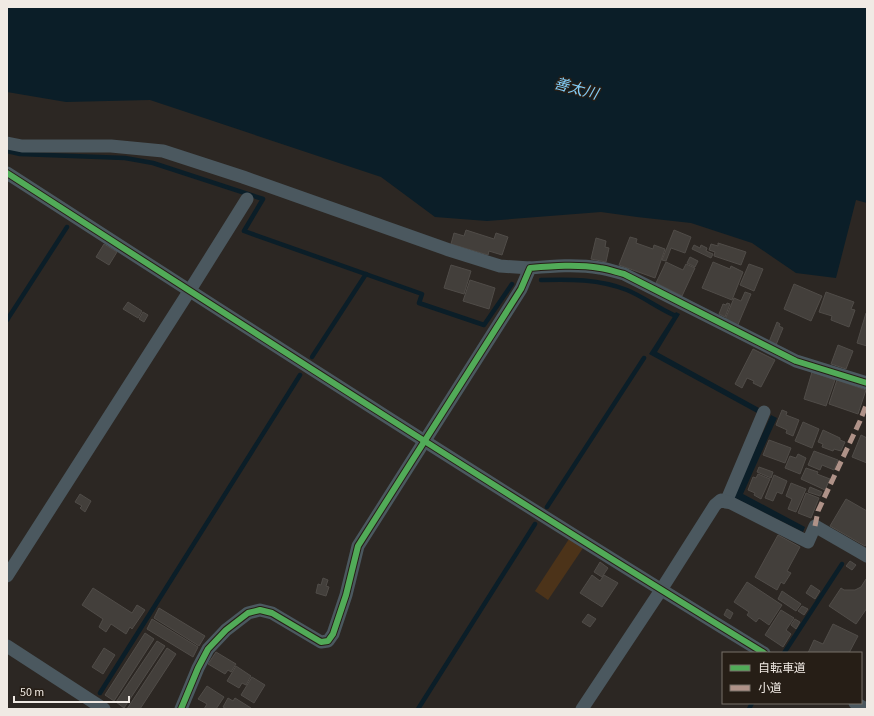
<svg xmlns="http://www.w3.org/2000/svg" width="874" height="716" font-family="'Source Sans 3','Noto Sans JP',sans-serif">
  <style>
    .green { fill: #4c3319 }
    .water { fill: #0b1e28 }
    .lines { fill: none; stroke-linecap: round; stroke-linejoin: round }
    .stream { stroke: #0b1e28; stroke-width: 4.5 }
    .building { fill: #433f3b; stroke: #504c48 }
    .street { stroke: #4b585f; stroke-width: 13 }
    .quiet { stroke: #af9288; stroke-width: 5; stroke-dasharray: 10 5; stroke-linecap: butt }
    .cycleway-casing { stroke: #261e16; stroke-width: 8 }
    .cycleway { stroke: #51ab58; stroke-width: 6 }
    .labels { text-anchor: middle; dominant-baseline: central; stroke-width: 3; stroke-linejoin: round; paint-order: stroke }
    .water-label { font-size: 15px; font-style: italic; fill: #82ccf6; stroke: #261e16 }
  </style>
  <rect width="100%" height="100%" fill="#2c2723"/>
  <!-- green -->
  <polygon class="green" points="569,539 583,548 548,600 535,591"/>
  <!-- water -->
  <g class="water">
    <polygon points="7,7 867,7 867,203 856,200 836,278 796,273 752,243 691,223 637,217 601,212 487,221 435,217 381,177 150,100 66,102 7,92"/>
    <polygon points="676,312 680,314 657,352 759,408 757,413 649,354"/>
    <polygon points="771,415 777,418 743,494 805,527 803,532 733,497"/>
  </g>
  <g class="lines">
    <!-- stream -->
    <g class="stream">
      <polyline points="7,151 20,154 125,158 153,163 263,199 244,231 422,294 419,303 484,325 512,284"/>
      <path d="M541 280C570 279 599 279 627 290 644 297 659 309 676 316L675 317"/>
      <polyline points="7,320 67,227"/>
      <polyline points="312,357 366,274"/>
      <polyline points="547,507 644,358"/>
      <polyline points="784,653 842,564"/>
      <polyline points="100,693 300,375"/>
      <polyline points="418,709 535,524"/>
      <polyline points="749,709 752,703"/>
    </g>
  </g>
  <!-- building -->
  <g class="building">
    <polygon points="466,230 494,239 496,233 508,237 502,255 489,251 488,255 451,244 454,233 464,236"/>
    <polygon points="674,230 691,237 685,253 671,248 666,261 662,260"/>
    <polygon points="630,237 637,239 636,243 653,249 654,245 665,249 655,278 619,265"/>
    <polygon points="596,238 606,241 605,247 609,248 606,262 591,259"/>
    <polygon points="718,243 746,252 741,265 714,256 715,252 709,250 711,244 718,246"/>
    <polygon points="104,244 117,252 109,265 96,257"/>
    <polygon points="694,245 700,248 701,245 707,248 706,251 713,254 711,258 692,249"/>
    <polygon points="690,257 698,261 695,267 687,263"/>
    <polygon points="666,262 683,270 686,264 695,268 682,296 656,283"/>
    <polygon points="713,262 730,269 731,266 743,272 732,300 702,288"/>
    <polygon points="749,264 763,269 754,291 740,285"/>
    <polygon points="451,265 471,271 464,294 444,288"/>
    <polygon points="470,280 495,288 489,309 463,301"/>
    <polygon points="794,284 822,296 811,321 784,309"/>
    <polygon points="745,292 751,294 737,327 724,322 734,298 741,301"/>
    <polygon points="826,292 854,302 851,309 855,310 849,327 831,320 832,316 819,312"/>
    <polygon points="128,302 142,311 138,318 123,309"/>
    <polygon points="727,303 730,304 725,317 719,314 723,304 726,305"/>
    <polygon points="143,312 148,315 144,322 139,319"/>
    <polygon points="866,313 867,313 867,346 857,343"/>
    <polygon points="777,322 780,324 779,326 783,328 776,345 769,342"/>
    <polygon points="838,345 853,351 846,369 831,364"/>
    <polygon points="753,349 775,360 761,387 753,383 754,381 747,378 742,388 735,384"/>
    <polygon points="812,372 835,380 826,406 804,399"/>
    <polygon points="837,380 866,390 858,414 829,404"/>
    <polygon points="782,410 787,412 786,415 799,420 793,436 786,433 787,430 776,425"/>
    <polygon points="803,422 819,429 812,448 795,441"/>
    <polygon points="823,430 840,438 840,440 845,442 841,451 834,449 833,451 822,447 823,444 818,442"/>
    <polygon points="861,435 867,438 867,463 852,457"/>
    <polygon points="769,440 791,448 785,463 763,455"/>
    <polygon points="814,451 838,460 834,470 822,465 820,470 808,465"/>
    <polygon points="798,454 806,458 800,474 785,468 790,456 796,458"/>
    <polygon points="759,467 773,472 771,478 757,472"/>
    <polygon points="806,468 818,472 817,474 830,479 825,490 801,479"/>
    <polygon points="758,474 770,479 761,499 754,495 755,493 748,490 753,477 756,478"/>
    <polygon points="774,475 787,481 782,494 777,492 773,501 765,498"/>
    <polygon points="791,483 806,489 796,512 788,509 792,499 786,496"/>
    <polygon points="810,487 822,492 820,496 808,492"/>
    <polygon points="806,493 819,498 811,518 798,513"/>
    <polygon points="80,494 91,501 85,512 80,508 82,506 75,502"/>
    <polygon points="846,499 867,511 867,543 865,546 830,526"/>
    <polygon points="778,535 800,547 787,571 791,573 784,584 781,582 777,590 755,577"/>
    <polygon points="850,561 856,565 852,570 846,566"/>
    <polygon points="600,562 608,568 602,577 594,572"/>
    <polygon points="592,575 600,581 604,575 618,583 602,607 580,593"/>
    <polygon points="323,578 328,580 326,586 329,587 326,596 316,593 318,584 321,585"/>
    <polygon points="866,579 867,580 867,608 856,624 829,606 841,588 844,590 855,590 861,587"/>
    <polygon points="747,582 782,605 769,625 759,618 756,622 747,615 749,612 734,602"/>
    <polygon points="811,585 820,591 815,599 806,593"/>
    <polygon points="93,588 132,613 137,605 145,610 132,629 130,627 126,634 111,624 106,632 99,627 103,619 82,605"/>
    <polygon points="782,591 801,604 796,611 778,599"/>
    <polygon points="802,606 808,609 804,615 798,611"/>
    <polygon points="159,608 205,636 199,646 154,618"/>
    <polygon points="727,609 733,613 730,619 724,615"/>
    <polygon points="781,610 794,618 786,630 791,634 783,647 765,635"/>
    <polygon points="588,614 596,619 590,627 582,622"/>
    <polygon points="152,619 198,647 193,657 147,629"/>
    <polygon points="795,619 800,622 796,629 791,625"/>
    <polygon points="833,624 858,636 849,653 808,653 814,640 823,644"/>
    <polygon points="145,633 154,639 114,701 105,695"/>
    <polygon points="157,641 165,646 124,708 116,702"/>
    <polygon points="104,648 115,655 103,674 92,667"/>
    <polygon points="167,648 176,654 140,709 127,709"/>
    <polygon points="216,652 236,664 231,672 228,670 225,674 208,664"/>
    <polygon points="236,666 251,676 246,685 242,683 239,688 227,681"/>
    <polygon points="252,677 265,685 254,703 241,695"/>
    <polygon points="207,686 224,697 216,709 204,709 207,704 198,699"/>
    <polygon points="228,698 233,701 235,698 251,708 251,709 227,709 223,707"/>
  </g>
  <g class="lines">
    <!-- street -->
    <g class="street">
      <polyline points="7,143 22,146 111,146 163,151 243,177 449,250 500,266 530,268"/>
      <path d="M7 173C258 335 509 497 764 653"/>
      <polyline points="726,502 764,412"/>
      <polyline points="7,576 190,290 247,199"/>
      <polyline points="7,646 104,709"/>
      <polyline points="855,703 866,709"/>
      <path d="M181 709 198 668 208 649 226 630 248 613 260 610 272 613 321 642 328 641 333 634 346 595 358 546 521 289 530 268C553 266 577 264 600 268 608 269 616 272 624 274L796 361 867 383"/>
      <polyline points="582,709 661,590 715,505 721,500 731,503 808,542 815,526 867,556"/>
    </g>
    <!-- quiet -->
    <polyline class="quiet" points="815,526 818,511 860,421 867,403"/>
    <!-- cycleway casing -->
    <g class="cycleway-casing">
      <g id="cycleway">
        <path d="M7 173C258 335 509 497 764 653"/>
        <path d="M181 709 198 668 208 649 226 630 248 613 260 610 272 613 321 642 328 641 333 634 346 595 358 546 521 289 530 268C553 266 577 264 600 268 608 269 616 272 624 274L796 361 867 383"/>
      </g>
    </g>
    <!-- cycleway -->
    <use href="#cycleway" class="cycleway"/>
  </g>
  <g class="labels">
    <!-- water labels -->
    <g class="water-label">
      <text transform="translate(576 89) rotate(15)">善太川</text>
    </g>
  </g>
  <!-- border -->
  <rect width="874" height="716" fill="none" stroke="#f0eae4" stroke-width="16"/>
  <!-- legend -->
  <rect x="722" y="652" width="140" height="52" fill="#261e16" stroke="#777068"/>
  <rect x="730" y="665" width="20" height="6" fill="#51ab58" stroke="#777068"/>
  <text x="758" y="672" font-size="12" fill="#f0eae4">自転車道</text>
  <rect x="730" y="685" width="20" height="6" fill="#af9288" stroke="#777068"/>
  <text x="758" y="692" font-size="12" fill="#f0eae4">小道</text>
  <!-- scale -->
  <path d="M14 696v6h115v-6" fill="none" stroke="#f0eae4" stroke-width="2"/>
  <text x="20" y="696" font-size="12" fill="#f0eae4" stroke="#261e16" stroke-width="3" paint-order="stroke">50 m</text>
</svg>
